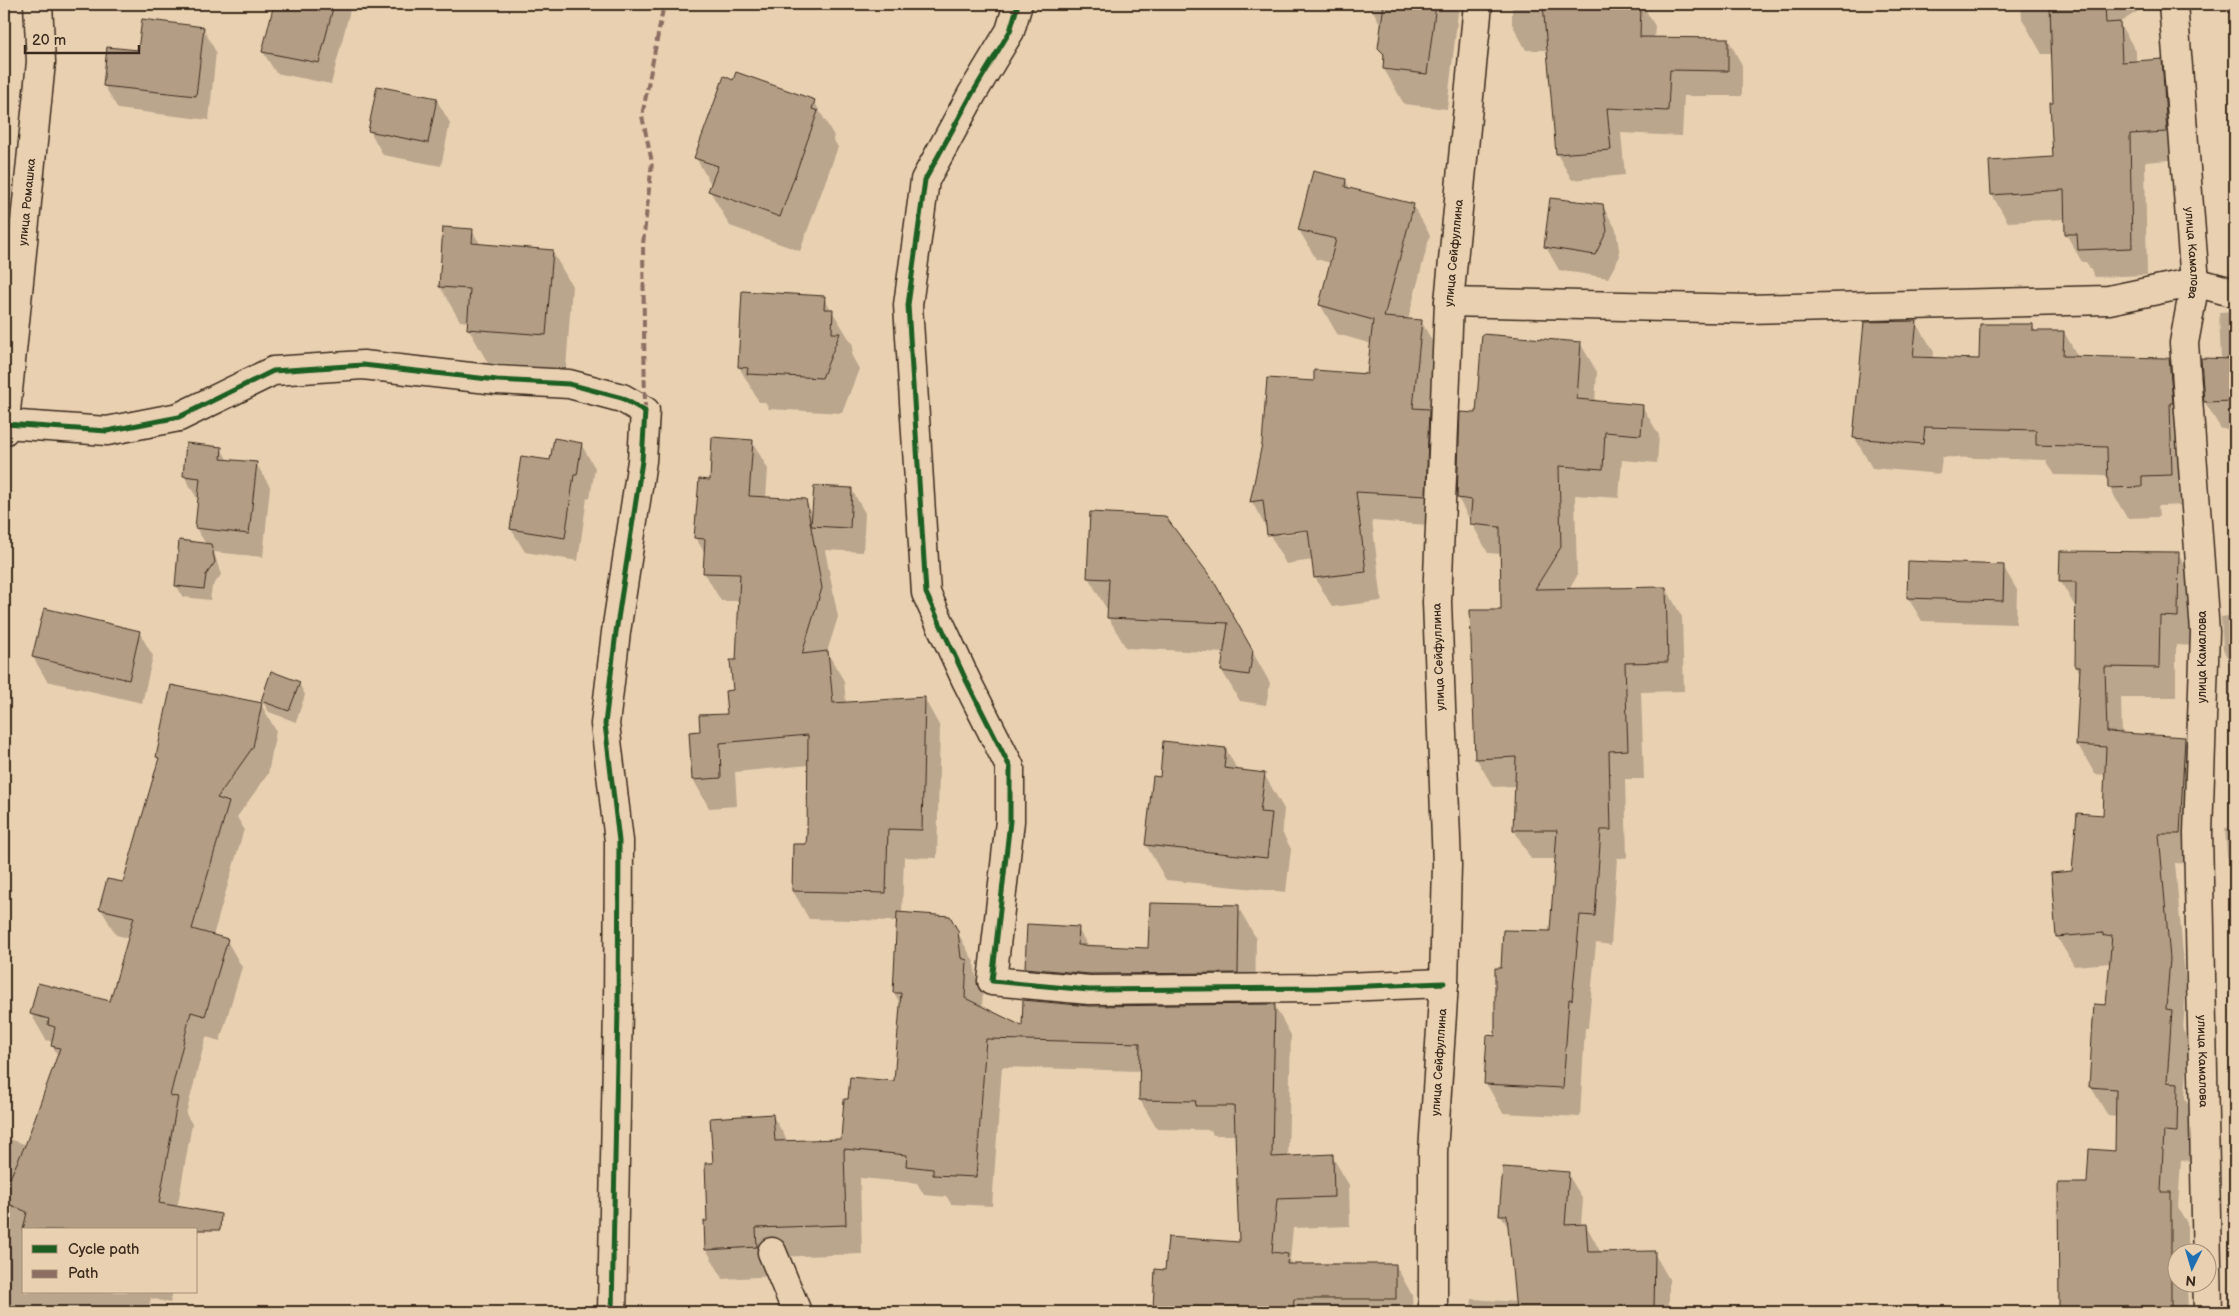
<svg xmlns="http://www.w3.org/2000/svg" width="2239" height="1316" font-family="'Balsamiq Sans',sans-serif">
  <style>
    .shadow { fill: #0003; fill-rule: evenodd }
    .building { fill: #b39d84; stroke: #3b2a1e }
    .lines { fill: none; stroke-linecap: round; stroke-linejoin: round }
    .minor-casing { stroke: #3b2a1e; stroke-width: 31 }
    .tertiary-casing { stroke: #3b2a1e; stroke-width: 31 }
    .minor { stroke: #e9d0b1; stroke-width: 28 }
    .tertiary { stroke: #e9d0b1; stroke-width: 28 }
    .quiet { stroke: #8d6e63; stroke-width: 4; stroke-dasharray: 8 4; stroke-linecap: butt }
    .cycleway-casing { stroke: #e9d0b1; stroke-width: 8 }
    .cycleway { stroke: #1b5e20; stroke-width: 5 }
    .labels { text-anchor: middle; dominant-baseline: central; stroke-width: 5; stroke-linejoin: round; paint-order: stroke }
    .street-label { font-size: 12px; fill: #3b2a1e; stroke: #e9d0b1 }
  </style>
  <rect width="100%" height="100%" fill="#e9d0b1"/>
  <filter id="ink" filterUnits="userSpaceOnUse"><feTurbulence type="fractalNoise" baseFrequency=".02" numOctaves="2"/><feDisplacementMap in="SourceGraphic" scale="10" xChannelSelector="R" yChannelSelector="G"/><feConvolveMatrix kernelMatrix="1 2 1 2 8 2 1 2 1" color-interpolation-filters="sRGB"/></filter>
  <g filter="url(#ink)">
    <!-- shadow -->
    <g class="shadow">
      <polygon points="276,4 350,4 351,6 331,84 276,73 263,52"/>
      <polygon points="1369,4 1459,4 1447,109 1404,104 1384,69 1385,58 1379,47 1382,27"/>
      <polygon points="1512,4 1642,4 1655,26 1654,38 1728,39 1742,65 1742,96 1684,96 1682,136 1621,133 1625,175 1572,180 1557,154 1548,50 1526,50 1512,24"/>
      <polygon points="1713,4 1751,4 1717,10"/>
      <polygon points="2021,4 2138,4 2138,11 2119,23 2136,51 2136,62 2161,61 2177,88 2182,159 2145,162 2147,275 2095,277 2086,262 2082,262 2066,234 2066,219 2008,222 1992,195 2054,158 2053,54 2042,54 2022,19"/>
      <polygon points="203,28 216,52 209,120 118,109 104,85 139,52"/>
      <polygon points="436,99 450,123 441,166 383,155 370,131"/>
      <polygon points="814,101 834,136 833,139 838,147 800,251 730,226 710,191 712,186 696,158"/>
      <path d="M1346 180 1350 189 1413 205 1430 235 1408 320 1421 321 1438 351 1442 526 1372 521 1382 601 1332 607 1315 577 1313 560 1286 564 1252 502 1315 382 1368 375 1372 344 1337 334 1320 304 1331 263 1316 259 1299 230ZM1314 527V530L1280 535V532Z"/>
      <polygon points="1602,205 1616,229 1620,256 1608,278 1559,270 1546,247"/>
      <polygon points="472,231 481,245 552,251 572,286 566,369 488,363 468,328 468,322 460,321 440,287"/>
      <polygon points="824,298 853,345 852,356 859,369 842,413 769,409 765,402 759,402 739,367"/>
      <polygon points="2235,311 2235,429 2221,429 2205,402 2221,360 2219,312"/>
      <polygon points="1916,322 1934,352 1933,359 1980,360 2032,326 2036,332 2064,332 2078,357 2169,359 2186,389 2189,505 2158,506 2159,517 2127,518 2109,487 2109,476 2055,475 2046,460 1942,457 1940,474 1872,468 1855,438"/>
      <polygon points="1580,343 1597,372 1595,402 1642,406 1659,435 1657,463 1622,460 1619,498 1575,495 1577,576 1569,590 1666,588 1682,617 1684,691 1641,692 1644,779 1625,779 1627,858 1617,858 1611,945 1596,943 1588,1028 1585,1028 1580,1117 1503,1113 1486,1083 1496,1037 1502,969 1551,933 1556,859 1531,859 1514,830 1516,786 1493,787 1476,758 1502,611 1501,554 1488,553 1458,498 1461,413 1477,415"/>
      <polygon points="752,441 768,469 766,498 805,500 813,515 852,490 865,513 863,552 825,550 838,617 827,652 844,681 846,703 924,698 940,727 937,858 904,857 902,914 949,917 974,962 976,977 983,990 982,1008 1023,1028 1089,1007 1105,1007 1106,1005 1044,999 1026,968 1078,929 1088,946 1150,949 1238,907 1256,938 1255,1005 1274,1005 1291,1035 1288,1157 1332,1156 1349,1185 1350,1226 1293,1228 1290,1260 1293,1265 1396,1266 1412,1295 1413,1312 1156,1312 1154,1308 1167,1272 1240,1244 1237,1135 1213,1135 1211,1130 1157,1129 1140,1100 1140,1071 1002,1067 992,1206 951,1204 947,1197 924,1195 917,1183 860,1178 862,1254 772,1257 773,1276 723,1279 706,1249 714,1164 773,1116 788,1142 843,1140 896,1082 901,1005 894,993 898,921 809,919 793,891 807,845 809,765 735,772 737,806 709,808 693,779 728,715 735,691 740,601 721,601 704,572 705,554 696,538 711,481"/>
      <polygon points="581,444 595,468 590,498 587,498 578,561 525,552 511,529 551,461"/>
      <polygon points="221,448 228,461 256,463 270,487 263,557 214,552 221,575 212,587 210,600 183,597 176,585 206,544 196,528 198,500 184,476"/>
      <polygon points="1091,514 1230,612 1270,683 1266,705 1240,701 1222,671 1225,653 1126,648 1108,617 1109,608 1106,608 1088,577"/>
      <polygon points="2178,554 2195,583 2195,646 2176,645 2176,697 2121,697 2122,734 2185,738 2202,767 2196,864 2175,863 2186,989 2183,1031 2189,1040 2185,1098 2194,1114 2193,1161 2181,1160 2178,1208 2187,1223 2187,1254 2176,1254 2176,1284 2187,1284 2188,1312 2051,1312 2051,1310 2060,1311 2088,1184 2116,1152 2117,1117 2108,1116 2091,1087 2108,1006 2111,963 2074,966 2057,937 2073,872 2105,816 2106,775 2095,774 2078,745 2081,674 2076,667 2077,610 2061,582"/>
      <polygon points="2003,566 2017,590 2016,624 1922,621 1908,598"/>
      <polygon points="2235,615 2235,753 2232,747 2229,660 2223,650 2221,617"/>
      <polygon points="139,632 153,656 142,703 47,681 33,657"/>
      <polygon points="299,683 305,695 296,722 269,712 262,701"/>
      <polygon points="261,704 276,731 268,774 237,817 244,829 213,936 227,941 242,967 220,1041 206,1037 186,1114 192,1124 176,1215 24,1230 24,1292 173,1292 170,1303 151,1298 148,1312 4,1312 4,1137 27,1145 58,1056 52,1045 53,1042 46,1040 31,1014 111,1002 129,938 116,935 101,909 124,884 159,760 157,757"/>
      <polygon points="1226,749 1238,771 1264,774 1284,809 1282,832 1291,849 1286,892 1166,880 1146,845 1154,777 1161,778"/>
      <polygon points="2225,828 2235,828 2235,871 2227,856"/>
      <polygon points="1568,1174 1583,1200 1581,1225 1586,1225 1601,1253 1654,1253 1669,1279 1669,1312 1471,1312 1472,1299 1517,1302 1510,1231 1501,1215"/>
    </g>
    <!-- building -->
    <g class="building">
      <polygon points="274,4 334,4 319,63 262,52"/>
      <polygon points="1384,4 1436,4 1427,74 1383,69 1384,54 1378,48"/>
      <polygon points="1543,4 1641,4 1640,37 1728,38 1728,71 1670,70 1668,111 1607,108 1611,150 1556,154"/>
      <polygon points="2050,4 2105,4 2106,23 2120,22 2122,62 2162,59 2167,132 2130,134 2132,248 2078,250 2077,234 2065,234 2064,190 1991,195 1989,161 2053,157 2050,103 2053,103"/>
      <polygon points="142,19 204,27 196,96 103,86 107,47 138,50"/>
      <polygon points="736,72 815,100 812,109 818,111 780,217 708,191 718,166 694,158 724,76 733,80"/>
      <polygon points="377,86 437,98 428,143 368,131"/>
      <polygon points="1313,171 1346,179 1345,187 1414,204 1384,317 1422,320 1413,408 1429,409 1426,496 1356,492 1366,572 1314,578 1308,530 1267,535 1263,500 1250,502 1262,444 1267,378 1314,381 1314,370 1367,374 1373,320 1319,305 1336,239 1298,230"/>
      <polygon points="1550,198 1603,204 1607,231 1595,255 1544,247"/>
      <polygon points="443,227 473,229 472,243 553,250 546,335 467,329 470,289 439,287"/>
      <polygon points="742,291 825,296 824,309 833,309 832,333 840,333 822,378 747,374 748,368 738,367"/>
      <polygon points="1917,321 1913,357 1979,359 1980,324 2033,324 2033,331 2064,331 2063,356 2169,358 2173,403 2170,403 2172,475 2142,476 2142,487 2108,488 2107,447 2036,445 2036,430 1925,427 1923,444 1853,438 1864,322"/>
      <polygon points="1482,334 1581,342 1577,399 1643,405 1641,435 1605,432 1603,469 1559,466 1561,547 1535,589 1666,587 1668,662 1625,663 1628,750 1609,751 1611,830 1601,830 1595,916 1580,915 1572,1000 1569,999 1563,1088 1484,1084 1487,1035 1495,1036 1495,968 1501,968 1503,930 1550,931 1557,830 1513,830 1516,757 1475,759 1470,610 1501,610 1500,527 1470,524 1472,500 1457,498 1460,412 1476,413"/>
      <polygon points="2201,358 2235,359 2235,401 2204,402"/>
      <polygon points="712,437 753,440 749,496 806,499 822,588 802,654 828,651 833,703 925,697 922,830 888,829 886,893 792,891 793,844 806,844 807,833 808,735 720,743 721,778 692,780 689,732 700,731 699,715 727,714 725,691 733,690 730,660 736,660 740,574 703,573 705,539 694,538 699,479 710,480"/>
      <polygon points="554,438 582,443 577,475 574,475 565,538 510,529 521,456 550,460"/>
      <polygon points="186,443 222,447 221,459 257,462 249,534 195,528 200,478 183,476"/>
      <polygon points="814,486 852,488 850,528 811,526"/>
      <polygon points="1090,512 1165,516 1213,580 1253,651 1249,675 1221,671 1228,623 1107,618 1109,579 1087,578"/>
      <polygon points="179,540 211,544 215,562 206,575 204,589 175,586"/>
      <polygon points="2060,551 2179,552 2178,617 2160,616 2159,668 2105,667 2107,732 2185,737 2180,834 2159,834 2170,959 2166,1009 2172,1010 2167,1082 2178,1083 2177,1132 2164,1131 2161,1192 2171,1192 2171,1312 2059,1312 2058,1183 2087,1183 2089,1149 2115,1151 2116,1089 2089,1087 2094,1004 2106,1005 2112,935 2103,936 2103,933 2056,937 2051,873 2072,871 2077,813 2103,815 2106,747 2076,745 2080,667 2075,667 2076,582 2059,582"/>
      <polygon points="1908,561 2004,565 2003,601 1907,598"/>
      <polygon points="44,608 140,631 129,680 32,657"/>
      <polygon points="271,671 300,682 289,711 261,701"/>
      <polygon points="171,685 262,703 253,747 217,798 229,802 192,929 228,939 205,1016 191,1012 170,1096 178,1097 159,1203 221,1214 220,1230 23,1230 27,1212 4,1202 4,1191 26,1143 60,1048 51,1046 55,1027 48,1025 49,1019 30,1014 38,983 110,1001 134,917 99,909 107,879 123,882 159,758 156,757"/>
      <polygon points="1163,741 1226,748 1224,768 1265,773 1260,812 1272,813 1267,858 1145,845 1153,776 1160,777"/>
      <polygon points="1150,903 1239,905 1238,973 1090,974 1025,968 1027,924 1079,927 1078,945 1148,948"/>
      <polygon points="897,912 950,916 958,931 961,958 967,960 965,998 1022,1026 1023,1000 1089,1006 1275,1004 1272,1157 1333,1154 1334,1197 1277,1199 1272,1252 1288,1254 1287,1264 1396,1264 1396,1299 1294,1299 1293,1312 1162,1312 1163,1309 1153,1309 1155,1269 1165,1270 1168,1237 1239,1242 1234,1106 1195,1106 1196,1101 1139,1100 1140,1043 986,1039 976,1177 933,1175 933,1169 906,1166 907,1155 844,1149 846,1225 756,1228 757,1247 705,1250 704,1221 707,1221 705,1163 713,1163 710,1118 773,1114 775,1141 841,1139 844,1099 848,1099 850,1077 894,1081 901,993 893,993"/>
      <polygon points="1503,1167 1569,1172 1565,1225 1586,1224 1588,1252 1655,1251 1654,1312 1516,1312 1507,1215 1499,1215"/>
    </g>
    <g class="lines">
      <!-- minor casing -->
      <g class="minor-casing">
        <g id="minor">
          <polyline points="1018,4 1010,31 972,94 925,180 908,305 926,593 966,680 1010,767 1010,821 992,981 1089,990 1318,988 1444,983"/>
          <path id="s1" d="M2173 4 2195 282 2184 343 2205 632 2198 833 2208 1312"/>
          <polyline points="1449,302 1749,309 2109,300 2195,282 2235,293"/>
          <polyline points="5,424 107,431 179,417 273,371 363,365 497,380 569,384 622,398 645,411 642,461 616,632 605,724 619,841 618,1008 612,1312"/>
          <path id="s2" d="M4 431 41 62 38 4"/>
          <polyline points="772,1252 797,1312"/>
        </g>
      </g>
      <!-- tertiary casing -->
      <g class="tertiary-casing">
        <g id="tertiary">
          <path id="s3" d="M1433 1312V1152L1444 983 1447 865 1437 602 1449 302 1478 4"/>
        </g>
      </g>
      <!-- minor -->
      <use href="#minor" class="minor"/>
      <!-- tertiary -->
      <use href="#tertiary" class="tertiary"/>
      <!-- quiet -->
      <polyline class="quiet" points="645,411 643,244 652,162 642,116 664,4"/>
      <!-- cycleway casing -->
      <g class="cycleway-casing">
        <g id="cycleway">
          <polyline points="1018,4 1010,31 972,94 925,180 908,305 926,593 966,680 1010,767 1010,821 992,981 1089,990 1318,988 1444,983"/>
          <polyline points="5,424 107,431 179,417 273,371 363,365 497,380 569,384 622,398 645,411 642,461 616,632 605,724 619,841 618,1008 612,1312"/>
        </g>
      </g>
      <!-- cycleway -->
      <use href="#cycleway" class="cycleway"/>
    </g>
  </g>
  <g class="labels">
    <!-- street labels -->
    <g class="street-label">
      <text stroke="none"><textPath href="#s2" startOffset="230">улица Ромашка</textPath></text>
      <text stroke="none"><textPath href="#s3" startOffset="1060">улица Сейфуллина</textPath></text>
      <text stroke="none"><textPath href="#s1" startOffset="250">улица Камалова</textPath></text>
      <text transform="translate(1439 657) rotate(-92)">улица Сейфуллина</text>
      <text transform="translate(2202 657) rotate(-90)">улица Камалова</text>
      <text stroke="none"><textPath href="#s3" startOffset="250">улица Сейфуллина</textPath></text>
      <text stroke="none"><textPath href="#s1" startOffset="1060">улица Камалова</textPath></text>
    </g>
  </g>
  <!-- margin -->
  <rect width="2239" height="1316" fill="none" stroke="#e9d0b1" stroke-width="20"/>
  <rect x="10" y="10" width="2219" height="1296" fill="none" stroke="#3b2a1e" stroke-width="2" filter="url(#ink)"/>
  <!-- legend -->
  <rect x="22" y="1228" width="175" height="65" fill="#e9d0b1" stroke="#a38e76"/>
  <rect x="32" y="1245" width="25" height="8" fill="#1b5e20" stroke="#a38e76"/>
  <text x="68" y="1254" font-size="15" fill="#3b2a1e">Cycle path</text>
  <rect x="32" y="1270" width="25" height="8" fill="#8d6e63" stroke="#a38e76"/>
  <text x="68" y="1278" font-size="15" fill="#3b2a1e">Path</text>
  <!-- north arrow -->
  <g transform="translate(2192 1268) rotate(185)"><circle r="24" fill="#e9d0b1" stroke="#a38e76"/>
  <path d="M0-4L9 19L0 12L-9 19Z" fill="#1f6fb2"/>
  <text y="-8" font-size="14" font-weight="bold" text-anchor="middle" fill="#3b2a1e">N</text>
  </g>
  <!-- scale -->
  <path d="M25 45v8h114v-8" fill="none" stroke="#3b2a1e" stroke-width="2.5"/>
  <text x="32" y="45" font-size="15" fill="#3b2a1e" stroke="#e9d0b1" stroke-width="4" paint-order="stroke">20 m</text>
</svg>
